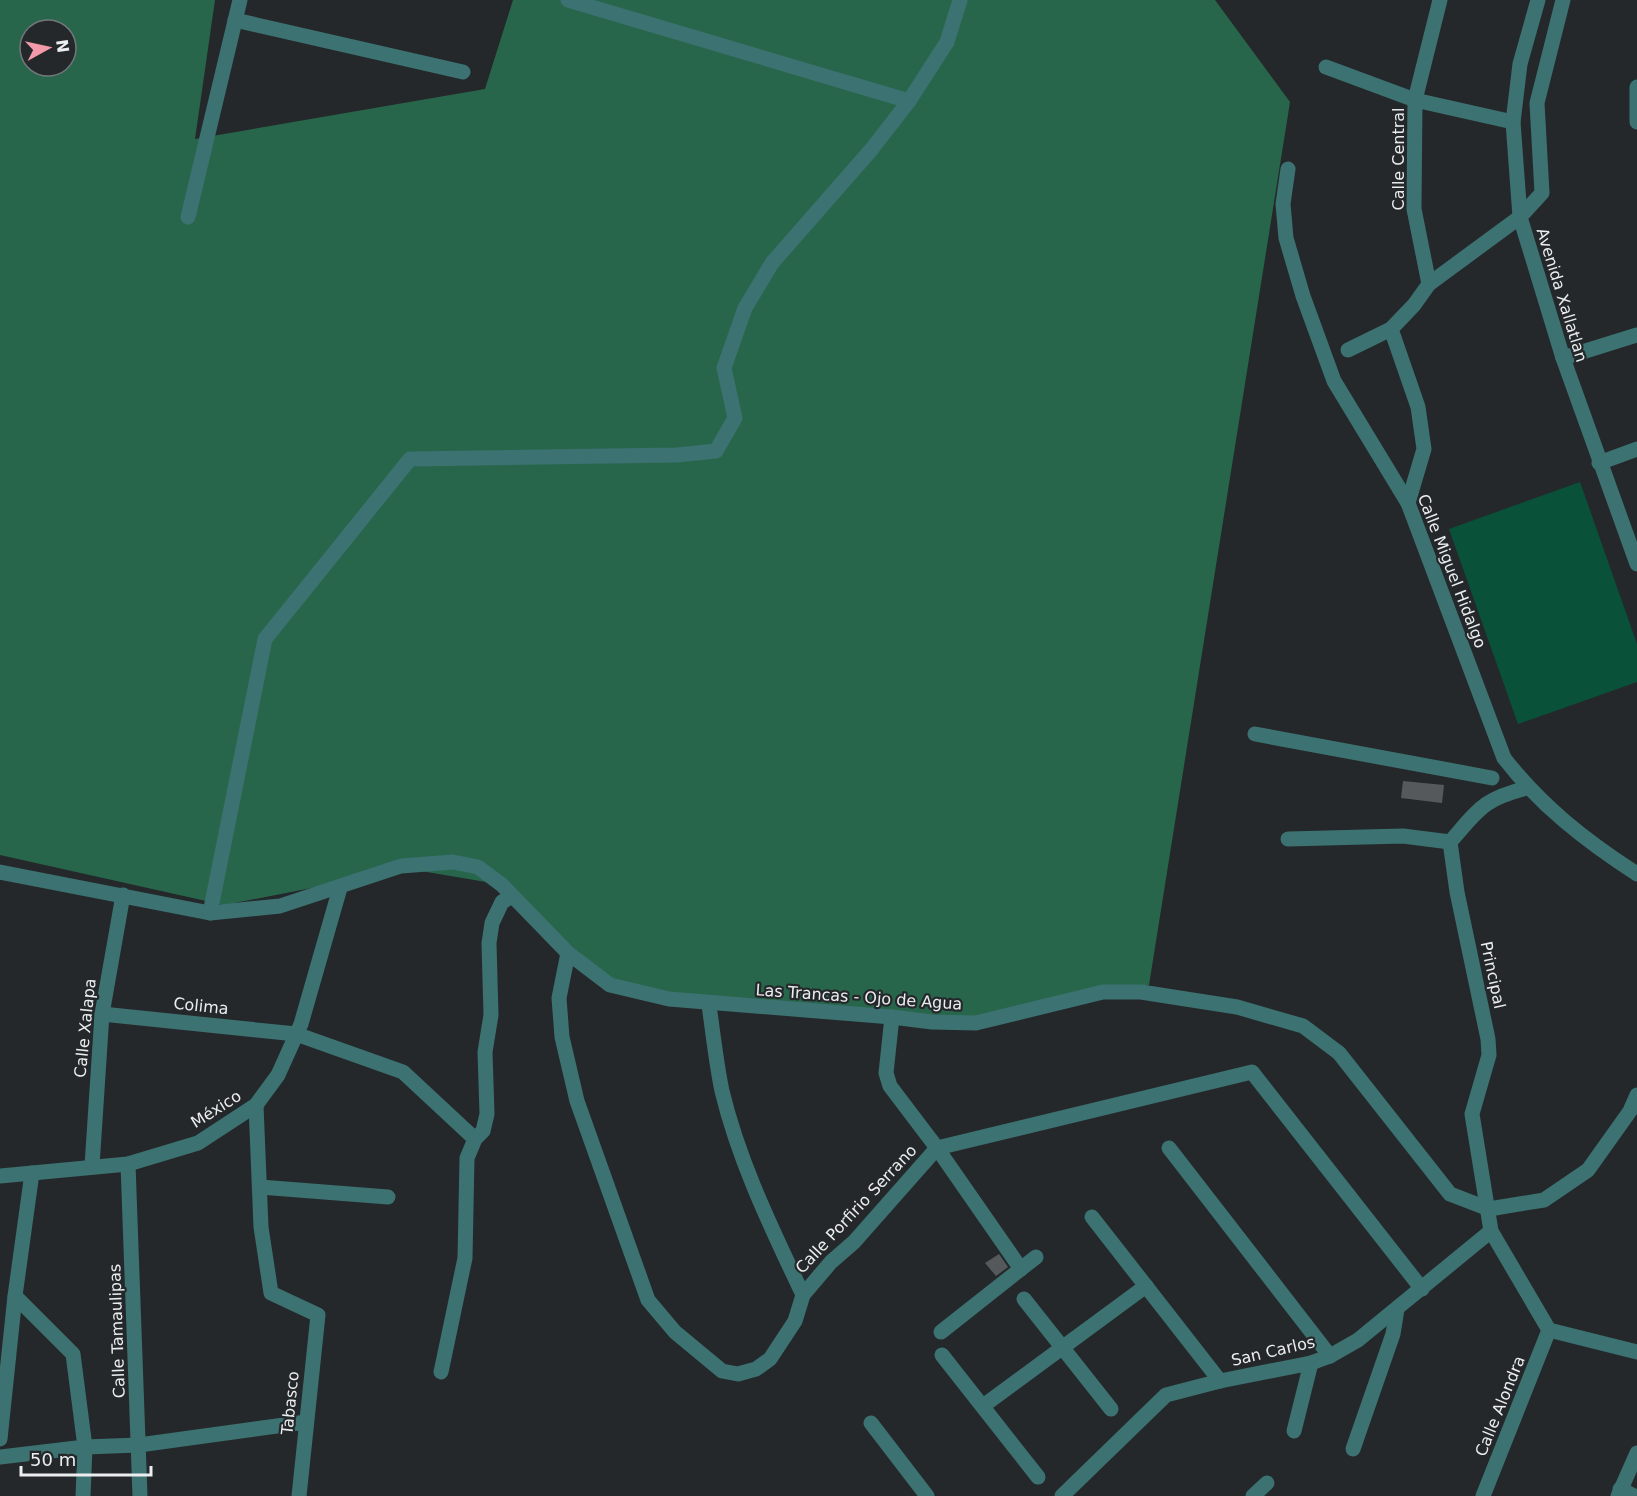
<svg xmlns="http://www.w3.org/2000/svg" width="1637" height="1496" font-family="'DejaVu Sans',sans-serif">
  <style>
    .green { fill: #095239 }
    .forest { fill: #28664c; fill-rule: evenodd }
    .building { fill: #56595c }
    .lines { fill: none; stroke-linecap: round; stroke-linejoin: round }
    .minor { stroke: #3c7271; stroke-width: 15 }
    .labels { text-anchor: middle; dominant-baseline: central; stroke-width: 4.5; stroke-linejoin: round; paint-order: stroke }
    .street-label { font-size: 16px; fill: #ebedef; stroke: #24282a }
  </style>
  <rect width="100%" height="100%" fill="#24282a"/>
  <!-- green -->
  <polygon class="green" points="1580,482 1637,644 1637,682 1518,724 1449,529"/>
  <!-- forest -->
  <path class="forest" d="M0 0H215L195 139 485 89 513 0H1215L1290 102 1149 985 957 1030 620 987 498 884 409 869 224 905 0 855ZM30 30H66V66H30Z"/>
  <!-- building -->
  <g class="building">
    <polygon points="1403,781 1444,785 1442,803 1401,798"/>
    <polygon points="999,1254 1008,1267 996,1276 985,1263"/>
  </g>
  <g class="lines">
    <!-- minor -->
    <g class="minor">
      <polyline points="568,0 909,101"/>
      <polyline points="1563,0 1537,103 1542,193 1520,217 1563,358 1637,564"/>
      <polyline points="235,20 463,72"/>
      <polyline points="1326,67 1415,100 1513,122"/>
      <polyline points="1637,87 1637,122"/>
      <path d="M1288 169 1283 204 1286 238 1303 296 1334 381 1408 503 1504 758C1541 806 1586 841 1637 874"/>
      <polyline points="188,217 240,0"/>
      <polyline points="1429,284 1414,209 1415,100 1440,0"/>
      <polyline points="1348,350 1391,329"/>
      <polyline points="1563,358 1637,335"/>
      <polyline points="1599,463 1637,449"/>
      <polyline points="1408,503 1424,449 1418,407 1391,329 1414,305 1429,284 1520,217 1513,122 1520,64 1538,0"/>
      <polyline points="1255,734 1492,778"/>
      <path d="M1527 788C1483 799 1479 809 1450 842L1457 892 1488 1039 1489 1055 1472 1114 1491 1231 1549 1330 1637 1352"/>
      <polyline points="1288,839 1403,836 1450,842"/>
      <polyline points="0,872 210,913 280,906 401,866 453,862 478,867 502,885 568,953 610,985 669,999 892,1017 932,1022 976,1023 1103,992 1141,992 1237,1007 1303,1026 1339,1053 1450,1194 1489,1209 1544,1200 1588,1170 1630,1111 1637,1095"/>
      <polyline points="210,913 265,639 410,459 677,455 716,451 735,418 724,368 745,308 772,263 871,150 909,101 947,42 960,0"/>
      <polyline points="568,953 559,998 562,1037 577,1101 648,1300 675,1332 722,1371 738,1374 756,1369 770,1359 795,1321 803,1295 831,1262 854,1242 937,1148 1252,1072 1422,1289"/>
      <path d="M709 1005C713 1033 716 1062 722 1091 739 1162 772 1229 803 1295"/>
      <polyline points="102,1014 296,1034 403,1072 475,1139"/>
      <polyline points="892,1017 886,1073 890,1086 937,1148 1021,1269"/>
      <polyline points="256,1105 261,1227 271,1293 318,1315 299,1496"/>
      <polyline points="1169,1148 1330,1356"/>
      <polyline points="128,1164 140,1496"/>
      <polyline points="92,1166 102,1014 123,895"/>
      <polyline points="0,1176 128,1164 198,1143 256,1105 278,1075 301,1024 340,888"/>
      <polyline points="260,1187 388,1197"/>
      <polyline points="1092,1217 1220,1381"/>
      <polyline points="15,1296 73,1354 85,1447 83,1496"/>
      <polyline points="1024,1299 1111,1409"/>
      <polyline points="941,1332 1036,1257"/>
      <polyline points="942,1355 1038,1477"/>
      <polyline points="441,1372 465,1258 467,1158 475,1139 483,1131 487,1114 485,1052 491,1015 489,943 492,923 502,902 512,896"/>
      <polyline points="983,1406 1146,1286"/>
      <polyline points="871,1423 927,1496"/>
      <polyline points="1294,1431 1311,1363"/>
      <polyline points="0,1439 15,1296 32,1173"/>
      <polyline points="1353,1449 1393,1334 1397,1309"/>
      <polyline points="0,1457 85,1447 139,1445 306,1422"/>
      <polyline points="1620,1489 1634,1496"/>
      <polyline points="1062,1496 1166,1395 1220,1381 1311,1363 1330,1356 1358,1340 1491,1231"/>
      <polyline points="1253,1496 1267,1483"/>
      <polyline points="1483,1496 1549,1330"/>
      <polyline points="1618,1496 1637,1453"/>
    </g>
  </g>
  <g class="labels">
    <!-- street labels -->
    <g class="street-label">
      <text transform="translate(1398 159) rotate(-90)">Calle Central</text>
      <text transform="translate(1562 295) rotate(73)">Avenida Xallatlan</text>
      <text transform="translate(1452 571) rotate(69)">Calle Miguel Hidalgo</text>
      <text transform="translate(1493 975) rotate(78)">Principal</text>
      <text transform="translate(859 997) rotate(4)">Las Trancas - Ojo de Agua</text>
      <text transform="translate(201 1006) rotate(6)">Colima</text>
      <text transform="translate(85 1028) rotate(-84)">Calle Xalapa</text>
      <text transform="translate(216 1109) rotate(-32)">México</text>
      <text transform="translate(856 1209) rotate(-47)">Calle Porfirio Serrano</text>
      <text transform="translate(117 1331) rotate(-92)">Calle Tamaulipas</text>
      <text transform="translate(1273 1351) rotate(-13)">San Carlos</text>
      <text transform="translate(290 1403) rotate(-84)">Tabasco</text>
      <text transform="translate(1500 1406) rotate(-68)">Calle Alondra</text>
    </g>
  </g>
  <!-- north arrow -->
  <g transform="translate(48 48) rotate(82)"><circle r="28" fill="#24282a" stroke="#747779" stroke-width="1.5"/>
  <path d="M0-4.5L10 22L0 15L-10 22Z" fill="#f39aaa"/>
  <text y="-9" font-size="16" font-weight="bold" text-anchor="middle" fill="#ebedef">N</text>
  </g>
  <!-- scale -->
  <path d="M21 1466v9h130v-9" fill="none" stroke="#ebedef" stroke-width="3"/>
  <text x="30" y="1466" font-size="18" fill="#ebedef" stroke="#24282a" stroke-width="4.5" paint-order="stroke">50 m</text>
</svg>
